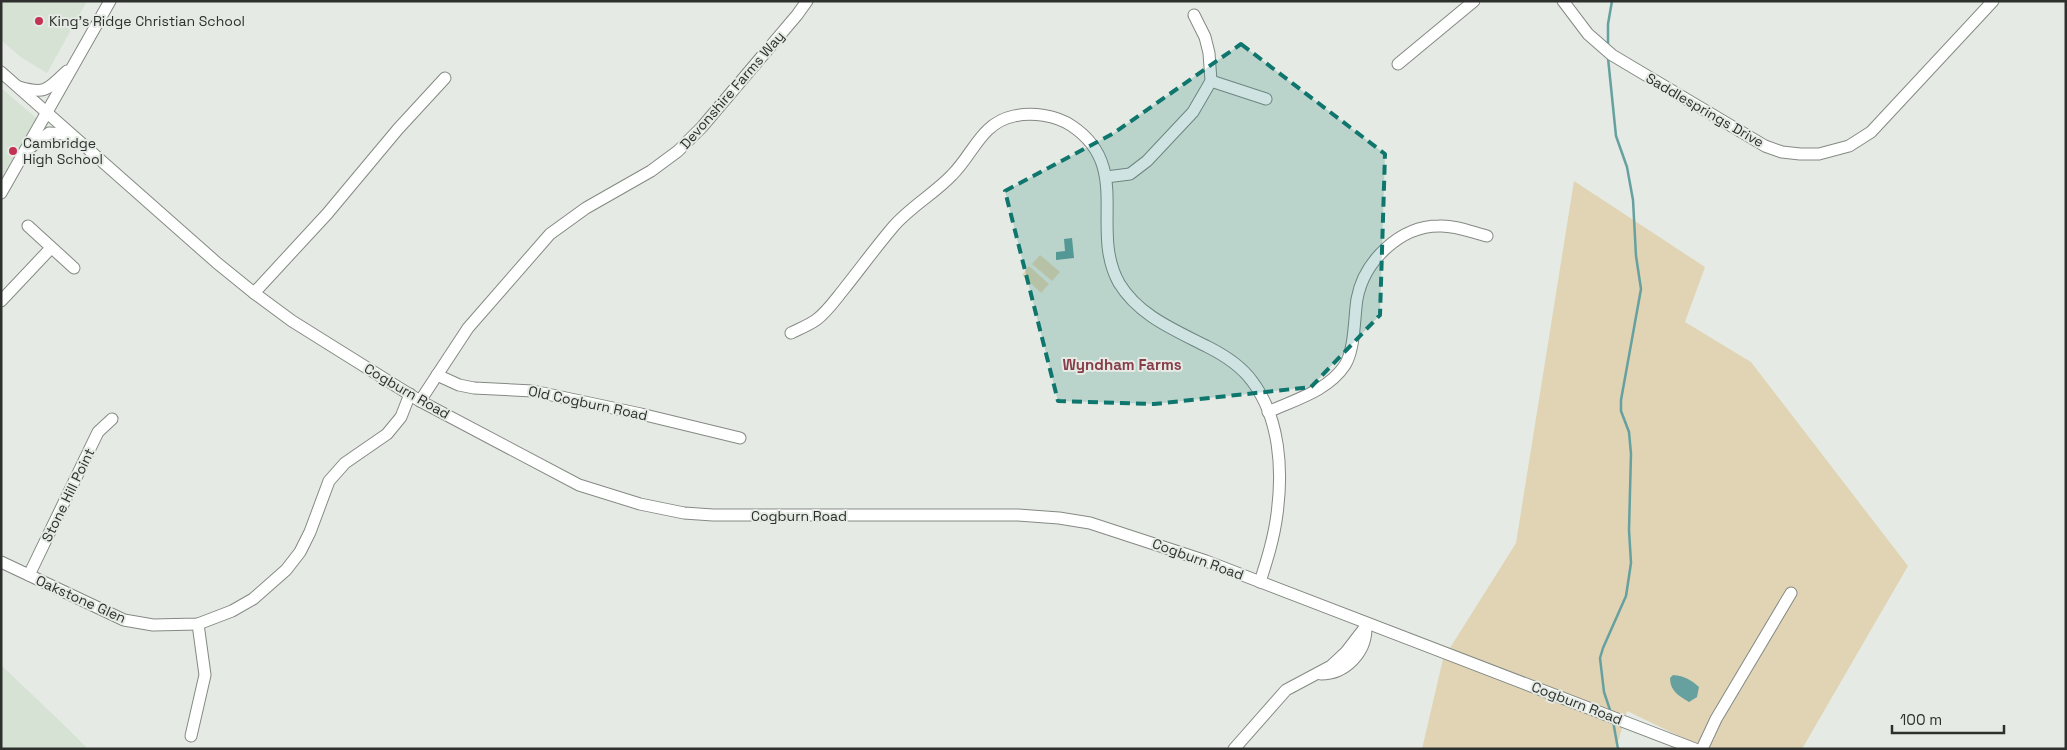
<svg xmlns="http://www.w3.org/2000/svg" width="2067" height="750" font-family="'Space Grotesk',sans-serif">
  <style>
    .built { fill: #d6e2d4 }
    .green { fill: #e0d4b5 }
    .water { fill: #66a09f }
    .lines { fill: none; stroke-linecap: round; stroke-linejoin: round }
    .stream { stroke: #66a09f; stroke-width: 2.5 }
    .minor-casing { stroke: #848a83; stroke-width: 13 }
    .minor { stroke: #fff; stroke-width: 11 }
    .marked { fill: #0f766e; fill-opacity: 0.2; stroke: #0f766e; stroke-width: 4; stroke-dasharray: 10 6; stroke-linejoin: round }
    .poi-dot { fill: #c23255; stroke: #e5ebe4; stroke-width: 2 }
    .labels { text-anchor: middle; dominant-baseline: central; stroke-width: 4; stroke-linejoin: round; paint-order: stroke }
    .poi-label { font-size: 14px; fill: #2d302d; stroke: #e5ebe4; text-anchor: start }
    .street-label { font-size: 14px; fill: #2d302d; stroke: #e5ebe4 }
    .neighbourhood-label { font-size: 15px; font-weight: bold; fill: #863d49; stroke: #e5ebe4 }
  </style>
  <rect width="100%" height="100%" fill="#e5ebe4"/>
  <!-- built -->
  <g class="built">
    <polygon points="1,1 87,1 47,73 22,58 1,40"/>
    <polygon points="1,88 42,123 1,187"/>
    <polygon points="1,665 65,726 88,749 1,749"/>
  </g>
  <!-- green -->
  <g class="green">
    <polygon points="1574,181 1705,267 1685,322 1751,362 1908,566 1802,749 1706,749 1627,711 1616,749 1422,749 1443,659 1516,543"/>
    <polygon points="1040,255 1060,272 1052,281 1032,264"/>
    <polygon points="1029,266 1049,284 1041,293 1022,275"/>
  </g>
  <!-- water -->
  <g class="water">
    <polygon points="1072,238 1074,258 1056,260 1056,252 1065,251 1064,239"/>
    <path d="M1673 675C1685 676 1691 680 1699 687L1697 697 1689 702C1679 696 1670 691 1670 678Z"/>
  </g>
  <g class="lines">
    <!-- stream -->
    <g class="stream">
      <polyline points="1608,48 1608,24 1612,1"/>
      <polyline points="1608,58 1616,136 1627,167 1633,200 1636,256 1641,289 1621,400 1621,411 1629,432 1631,454 1629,530 1631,563 1626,596 1603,648 1600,658 1604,692 1611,713"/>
      <polyline points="1613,721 1618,749"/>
    </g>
    <!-- minor casing -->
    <g class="minor-casing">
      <g id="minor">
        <polyline points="1563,1 1588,34 1612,55 1765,146 1782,152 1800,154 1819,154 1849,146 1871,132 1993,1"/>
        <polyline points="1398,64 1474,1"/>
        <polyline points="1,72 217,263 254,293 292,321 420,401 579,485 640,504 684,513 713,515 1018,515 1059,518 1090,523 1206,561 1695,749"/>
        <polyline points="1211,81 1266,99"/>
        <path d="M19 87C47 95 47 89 67 71"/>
        <polyline points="31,147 49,133 70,134"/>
        <polyline points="1106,177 1130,174 1147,161 1193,112 1211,81 1209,53 1205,37 1194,15"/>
        <polyline points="1,193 110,1"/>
        <polyline points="28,226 74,268"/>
        <polyline points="254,293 327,214 398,129 445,78"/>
        <polyline points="1,301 51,248"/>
        <path d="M791 333C799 329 809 325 816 320 827 312 835 300 844 289 860 269 876 247 893 227 910 207 934 194 952 175 974 153 981 123 1014 116 1032 112 1056 115 1072 126 1133 167 1089 229 1119 283 1139 316 1175 330 1208 347 1224 355 1241 366 1252 381 1280 418 1283 470 1277 514 1274 538 1267 560 1260 582"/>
        <polyline points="437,375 459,385 474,388 533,391 641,414 740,438"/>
        <polyline points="420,401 468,328 550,234 586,208 651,171 678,151 702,127 797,15 807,1"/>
        <path d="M1268 412C1294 400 1328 391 1345 365 1355 349 1354 318 1357 299 1364 261 1400 226 1439 226 1455 225 1471 232 1487 236"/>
        <polyline points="1,562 124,620 153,625 198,624 232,611 253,599 286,570 300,552 310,532 329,481 345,463 387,434 401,417 410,394"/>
        <polyline points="29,575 98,432 112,419"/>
        <path d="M1321 674C1345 674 1366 653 1366 628"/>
        <polyline points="191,736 205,675 198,624"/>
        <polyline points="1234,749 1286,690 1331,666 1346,652 1366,626"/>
        <polyline points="1702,749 1716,719 1791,593"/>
      </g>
    </g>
    <!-- minor -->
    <use href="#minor" class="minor"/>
  </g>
  <!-- marked area -->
  <path class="marked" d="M1241 44 1385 154 1380 315 1311 387 1154 404 1058 401 1005 191 1114 133Z"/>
  <!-- markers -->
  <g class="poi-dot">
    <circle cx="39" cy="21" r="5"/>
    <circle cx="13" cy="151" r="5"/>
  </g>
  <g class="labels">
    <!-- poi labels -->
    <g class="poi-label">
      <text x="49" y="21">King's Ridge Christian School</text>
      <text x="23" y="143">Cambridge<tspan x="23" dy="16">High School</tspan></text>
    </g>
    <!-- street labels -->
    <g class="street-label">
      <text transform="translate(732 90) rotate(-49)">Devonshire Farms Way</text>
      <text transform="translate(1705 110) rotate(30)">Saddlesprings Drive</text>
      <text transform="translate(407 391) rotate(30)">Cogburn Road</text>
      <text transform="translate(588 403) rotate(12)">Old Cogburn Road</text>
      <text transform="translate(68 495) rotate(-64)">Stone Hill Point</text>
      <text x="799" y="516">Cogburn Road</text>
      <text transform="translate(1198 559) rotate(20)">Cogburn Road</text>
      <text transform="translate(81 599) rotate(24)">Oakstone Glen</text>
      <text transform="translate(1577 703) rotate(21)">Cogburn Road</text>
    </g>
    <!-- neighbourhood labels -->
    <g class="neighbourhood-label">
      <text x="1122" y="364">Wyndham Farms</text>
    </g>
  </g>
  <!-- border -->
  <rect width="2067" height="750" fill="none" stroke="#2d302d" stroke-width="5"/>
  <!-- scale -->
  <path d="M1892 725v8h112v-8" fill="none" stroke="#2d302d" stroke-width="2.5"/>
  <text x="1900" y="725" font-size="15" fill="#2d302d" stroke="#e5ebe4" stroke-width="4" paint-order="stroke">100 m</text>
</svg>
